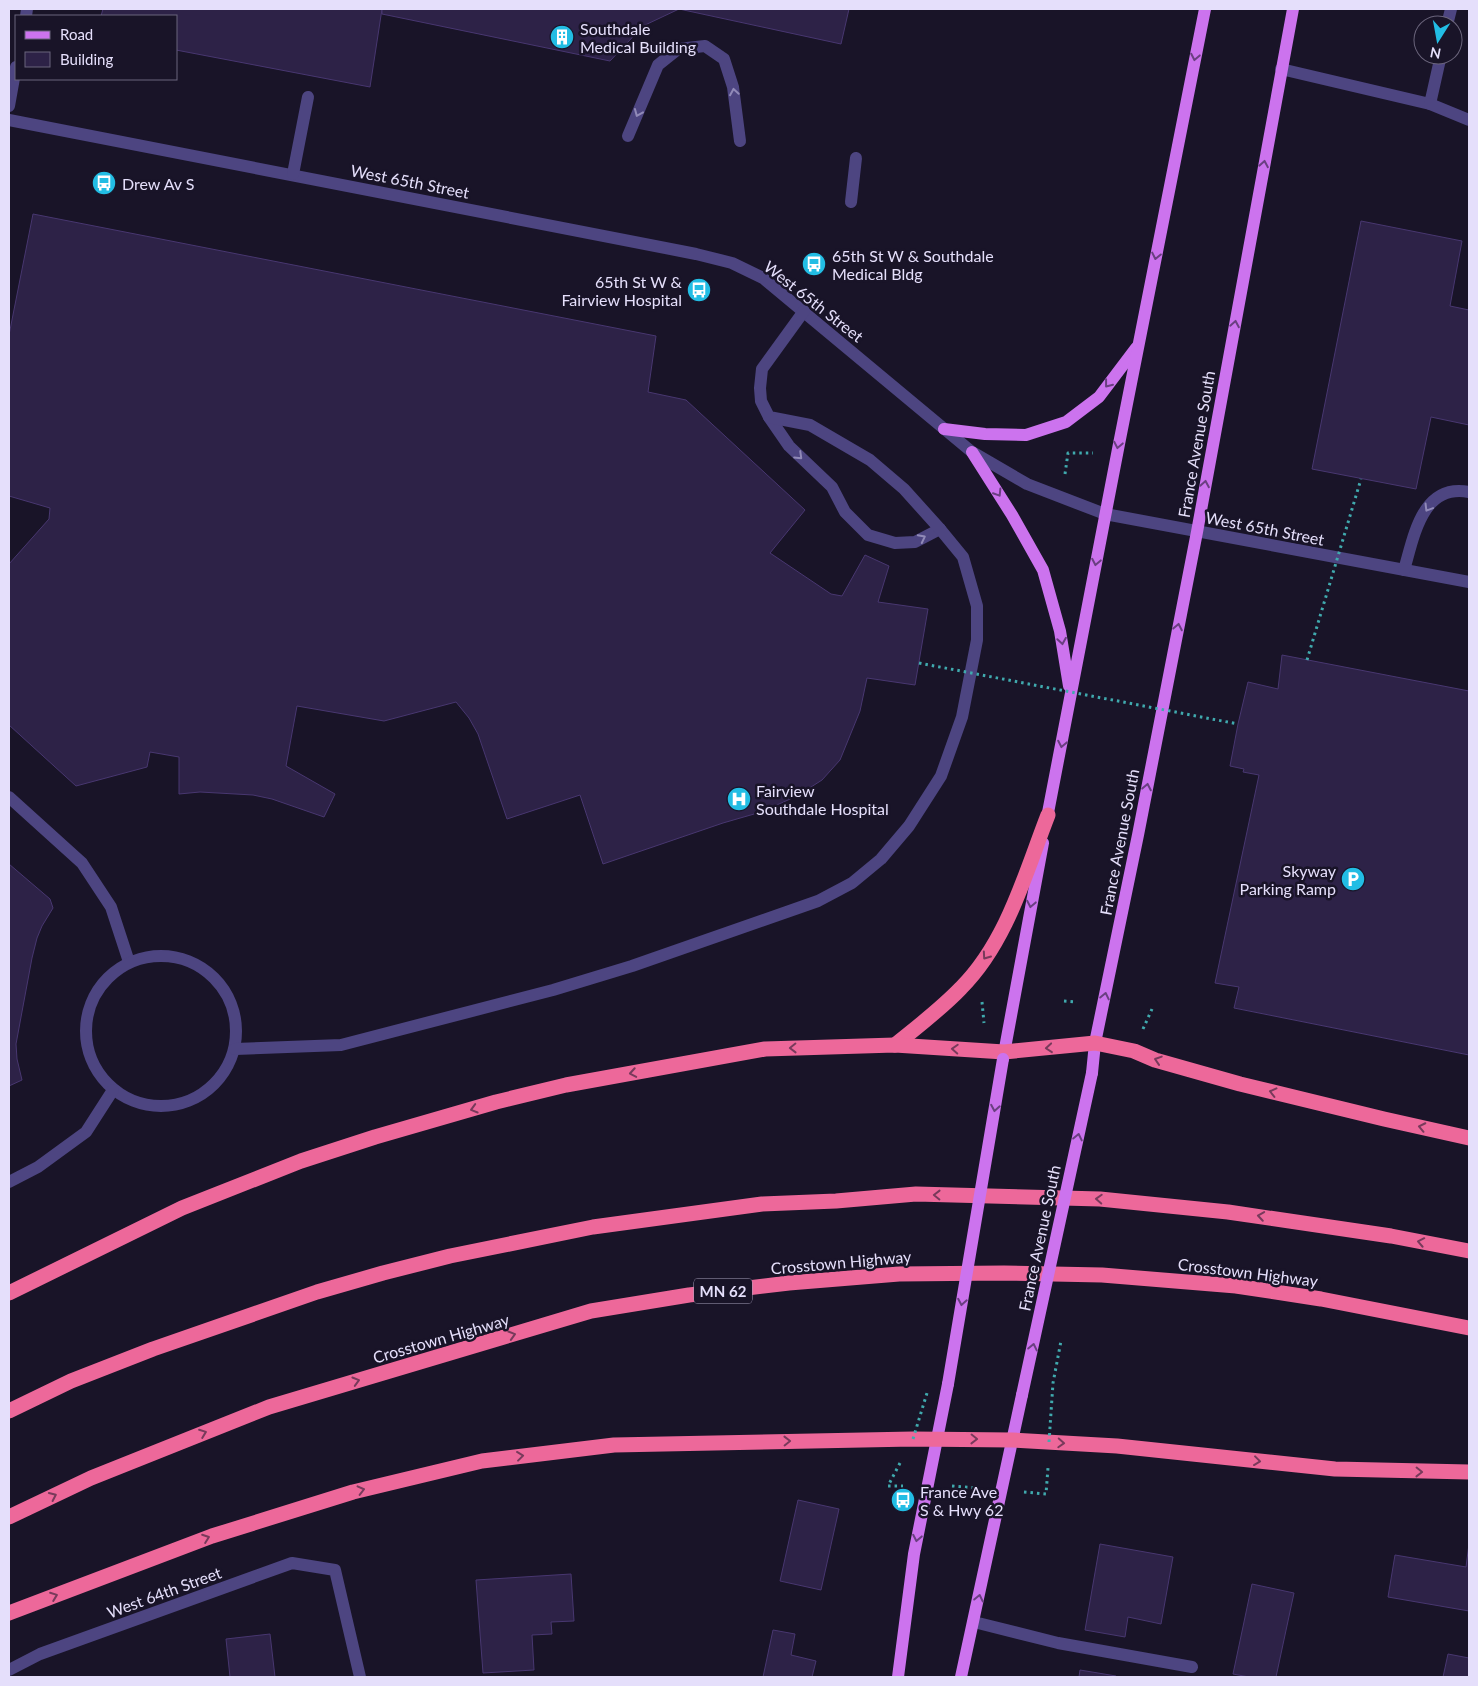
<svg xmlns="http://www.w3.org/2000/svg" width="1478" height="1686" font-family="Lato,sans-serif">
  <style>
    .building { fill: #2d2247; stroke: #483770 }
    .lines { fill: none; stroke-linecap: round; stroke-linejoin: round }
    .path { stroke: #40aaae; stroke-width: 3; stroke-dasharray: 2.5 4; stroke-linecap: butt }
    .minor { stroke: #4d4581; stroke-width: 12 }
    .major { stroke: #cc73ee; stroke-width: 12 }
    .highway { stroke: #ed689a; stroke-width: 15 }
    .path-bridge { stroke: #40aaae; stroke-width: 3; stroke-dasharray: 2.5 4; stroke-linecap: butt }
    .major-bridge { stroke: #cc73ee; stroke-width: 12 }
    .oneway { stroke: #6a3f81 }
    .oneway2 { stroke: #918ab8 }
    .oneway3 { stroke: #783a5b }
    .labels { text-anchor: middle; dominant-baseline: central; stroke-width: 5; stroke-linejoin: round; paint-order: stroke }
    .shield { fill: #191428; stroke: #a8a2bc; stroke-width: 1 }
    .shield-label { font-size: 15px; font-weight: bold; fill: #e5dffb }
    .poi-label { font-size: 16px; fill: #e5dffb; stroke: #191428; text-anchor: start }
    .street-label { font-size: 16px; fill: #e5dffb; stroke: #191428 }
  </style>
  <rect width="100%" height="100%" fill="#191428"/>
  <!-- building -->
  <g class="building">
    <polygon points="103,9 382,9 370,87 176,50 176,16 101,16"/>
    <polygon points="382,9 849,9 841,44 679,9 643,26 610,61 382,14"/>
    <polygon points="33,214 656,336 648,392 686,400 805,510 770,553 831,594 842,596 865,555 889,566 878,602 928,609 915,685 867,678 860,711 840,760 822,780 797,796 761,812 723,823 603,864 580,795 507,819 478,734 469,718 456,702 384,721 297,706 286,766 335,794 324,817 272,799 253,795 200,792 179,794 179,757 150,752 147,767 76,786 9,725 9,564 49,519 50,508 9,496 9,335"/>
    <polygon points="1361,221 1462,241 1450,306 1469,310 1469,425 1431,417 1416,489 1312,469"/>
    <polygon points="1282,655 1469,691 1469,1055 1234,1008 1239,987 1215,983 1259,775 1243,772 1244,769 1230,766 1238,724 1248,682 1278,689"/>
    <polygon points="9,864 50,899 53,908 42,926 37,938 32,958 16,1044 17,1059 22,1080 9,1086"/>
    <polygon points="798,1500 839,1509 821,1590 780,1581"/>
    <polygon points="1100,1544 1173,1557 1161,1624 1128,1617 1125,1637 1085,1630"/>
    <polygon points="1469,1544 1469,1611 1388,1597 1395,1555 1466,1567"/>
    <polygon points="571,1574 574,1621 551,1622 552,1634 532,1635 534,1670 483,1673 476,1580"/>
    <polygon points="1252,1584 1294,1593 1276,1677 1249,1677 1233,1674"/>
    <polygon points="773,1630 795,1634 791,1655 816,1661 812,1677 763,1677"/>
    <polygon points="270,1634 275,1677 230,1677 226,1639"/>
    <polygon points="1448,1654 1469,1658 1469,1677 1443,1677"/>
    <polygon points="1080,1670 1116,1676 1116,1677 1079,1677"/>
  </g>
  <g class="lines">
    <!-- path -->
    <g class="path">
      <polyline points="1065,474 1068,453 1093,453"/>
      <polyline points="1064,1001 1077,1002"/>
      <polyline points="982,1002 984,1023"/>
      <polyline points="1143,1029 1152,1009"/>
      <polyline points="900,1463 888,1486 903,1486"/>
      <polyline points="952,1486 978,1488"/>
      <polyline points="1024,1492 1046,1494 1048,1468"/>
    </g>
    <!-- minor -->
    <g class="minor">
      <polyline points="26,16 27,9"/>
      <polyline points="1447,25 1451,9"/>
      <polyline points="1281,69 1430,104 1441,55"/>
      <polyline points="1430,104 1469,120"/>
      <polyline points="9,106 16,67"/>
      <polyline points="9,120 696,254 732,263 763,278 972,452 1027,484 1105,514 1469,582"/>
      <polyline points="628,136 658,65 678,49 705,46 724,59 733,87 740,141"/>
      <polyline points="293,174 308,97"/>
      <polyline points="851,202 856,158"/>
      <polyline points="769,417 789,446 832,487 845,512 868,535 895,543 915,542 940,529"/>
      <path d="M1404 570C1414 536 1422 483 1469 492"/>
      <polyline points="9,797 82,863 111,907 129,962"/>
      <circle cx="161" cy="1031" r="75"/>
      <polyline points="235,1049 341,1045 553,990 632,966 818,901 852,883 881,859 909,826 941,776 962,717 977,640 977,606 963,557 940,529 904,489 870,460 810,425 769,417 761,401 760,388 762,369 804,311"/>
      <polyline points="9,1182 38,1167 86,1132 113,1090"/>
      <polyline points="974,1622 1058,1643 1192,1667"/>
      <polyline points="9,1670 40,1654 292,1563 335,1570 360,1677"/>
    </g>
    <!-- major -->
    <g class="major">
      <polyline points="944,429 985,434 1026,435 1066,422 1099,397 1136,348"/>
      <polyline points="972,452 1012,515 1043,570 1060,631 1069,686"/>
      <polyline points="1046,823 1119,444 1205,9"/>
      <polyline points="1003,1059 1043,843"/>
      <polyline points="1092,1073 1095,1043 1138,835 1197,532 1293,9"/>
      <polyline points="898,1677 914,1554 948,1384"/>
      <polyline points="961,1677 1022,1395"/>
    </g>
    <!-- highway -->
    <g class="highway">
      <path d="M895 1045C917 1027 941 1009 961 988 1007 942 1025 874 1048 815"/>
      <polyline points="9,1293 182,1208 301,1161 375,1137 496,1102 566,1085 765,1049 895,1045 1004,1052 1095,1043 1134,1051 1155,1060 1240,1084 1384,1119 1469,1138"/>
      <polyline points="9,1411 71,1381 153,1349 317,1292 383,1273 450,1256 593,1227 762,1204 836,1201 916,1194 1100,1199 1228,1212 1391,1236 1469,1251"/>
      <polyline points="9,1517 91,1478 269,1407 591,1311 689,1295 789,1283 899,1274 1004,1273 1102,1275 1236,1286 1321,1299 1469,1328"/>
      <polyline points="9,1613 212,1536 353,1492 482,1461 614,1445 913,1439 1012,1440 1117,1446 1335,1469 1469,1472"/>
    </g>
    <!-- path-bridge -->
    <g class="path-bridge">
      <polyline points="1307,660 1361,479"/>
      <polyline points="919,663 1238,724"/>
      <polyline points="913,1439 927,1393"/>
      <polyline points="1049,1442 1053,1383 1061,1341"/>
    </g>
    <!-- major-bridge -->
    <g class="major-bridge">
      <polyline points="948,1384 1003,1059"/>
      <polyline points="1022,1395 1092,1073"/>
    </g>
  </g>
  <!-- one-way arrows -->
  <defs><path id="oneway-chevron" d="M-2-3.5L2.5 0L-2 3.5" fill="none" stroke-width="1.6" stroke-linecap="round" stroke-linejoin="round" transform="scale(1.25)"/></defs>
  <g class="oneway">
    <use href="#oneway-chevron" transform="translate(1195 57) rotate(101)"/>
    <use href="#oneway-chevron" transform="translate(1264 164) rotate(-80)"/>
    <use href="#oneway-chevron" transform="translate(1156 256) rotate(102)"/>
    <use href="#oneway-chevron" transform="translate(1235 324) rotate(-80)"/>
    <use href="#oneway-chevron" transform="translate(1108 384) rotate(128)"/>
    <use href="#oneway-chevron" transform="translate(1118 445) rotate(101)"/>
    <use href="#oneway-chevron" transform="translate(1205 484) rotate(-80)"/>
    <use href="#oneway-chevron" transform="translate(998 493) rotate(58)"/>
    <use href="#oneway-chevron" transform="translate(1096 562) rotate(101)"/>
    <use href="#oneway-chevron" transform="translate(1178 627) rotate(-79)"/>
    <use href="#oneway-chevron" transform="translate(1062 641) rotate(81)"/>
    <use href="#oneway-chevron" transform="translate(1062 744) rotate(101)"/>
    <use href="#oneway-chevron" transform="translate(1147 787) rotate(-79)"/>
    <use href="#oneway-chevron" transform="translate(1031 904) rotate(101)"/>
    <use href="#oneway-chevron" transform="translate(1105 996) rotate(-78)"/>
    <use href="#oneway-chevron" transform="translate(995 1108) rotate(100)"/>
    <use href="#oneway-chevron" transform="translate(1078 1137) rotate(-78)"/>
    <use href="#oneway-chevron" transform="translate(962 1302) rotate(100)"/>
    <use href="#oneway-chevron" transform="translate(1033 1347) rotate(-78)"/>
    <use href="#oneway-chevron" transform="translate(917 1538) rotate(101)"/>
    <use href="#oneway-chevron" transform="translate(979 1598) rotate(-78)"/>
  </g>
  <g class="oneway2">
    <use href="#oneway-chevron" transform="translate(734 92) rotate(-99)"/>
    <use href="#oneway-chevron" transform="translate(638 113) rotate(113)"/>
    <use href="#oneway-chevron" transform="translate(799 456) rotate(44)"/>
    <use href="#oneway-chevron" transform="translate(1428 508) rotate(121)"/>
    <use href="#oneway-chevron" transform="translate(922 538) rotate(-27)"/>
  </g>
  <g class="oneway3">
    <use href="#oneway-chevron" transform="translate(986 956) rotate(125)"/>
    <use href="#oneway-chevron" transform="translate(793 1048) rotate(179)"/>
    <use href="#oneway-chevron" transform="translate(1049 1048) rotate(175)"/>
    <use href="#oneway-chevron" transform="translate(955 1049) rotate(-177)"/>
    <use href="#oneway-chevron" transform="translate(1158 1060) rotate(-162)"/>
    <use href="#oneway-chevron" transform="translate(633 1073) rotate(170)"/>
    <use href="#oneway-chevron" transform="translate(1273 1092) rotate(-166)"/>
    <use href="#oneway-chevron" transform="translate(474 1109) rotate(164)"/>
    <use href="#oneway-chevron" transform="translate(1422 1127) rotate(-168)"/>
    <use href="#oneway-chevron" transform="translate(937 1195) rotate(-179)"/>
    <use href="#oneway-chevron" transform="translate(1099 1199) rotate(-177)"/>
    <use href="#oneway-chevron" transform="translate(1261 1216) rotate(-171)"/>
    <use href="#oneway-chevron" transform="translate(1421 1242) rotate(-169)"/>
    <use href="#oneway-chevron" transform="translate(512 1335) rotate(-17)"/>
    <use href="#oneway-chevron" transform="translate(356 1381) rotate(-16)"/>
    <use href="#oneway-chevron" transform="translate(203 1433) rotate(-21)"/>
    <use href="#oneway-chevron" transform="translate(974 1439) rotate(1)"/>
    <use href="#oneway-chevron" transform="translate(787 1441) rotate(-1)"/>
    <use href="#oneway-chevron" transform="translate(1061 1443) rotate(3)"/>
    <use href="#oneway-chevron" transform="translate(520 1456) rotate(-7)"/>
    <use href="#oneway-chevron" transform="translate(1257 1461) rotate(7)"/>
    <use href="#oneway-chevron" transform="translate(1419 1472) rotate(1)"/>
    <use href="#oneway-chevron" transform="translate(361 1490) rotate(-14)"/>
    <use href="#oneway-chevron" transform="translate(53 1496) rotate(-25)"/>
    <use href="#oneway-chevron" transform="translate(206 1538) rotate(-20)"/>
    <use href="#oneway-chevron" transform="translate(54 1596) rotate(-21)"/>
  </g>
  <!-- icons -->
  <defs>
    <g id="building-disc" transform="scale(1.25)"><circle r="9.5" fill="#22bde4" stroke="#191428"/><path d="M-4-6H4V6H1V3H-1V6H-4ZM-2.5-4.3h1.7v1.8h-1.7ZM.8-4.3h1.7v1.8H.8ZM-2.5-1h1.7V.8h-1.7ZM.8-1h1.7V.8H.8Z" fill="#fff"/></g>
    <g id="bus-disc" transform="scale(1.25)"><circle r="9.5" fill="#22bde4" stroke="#191428"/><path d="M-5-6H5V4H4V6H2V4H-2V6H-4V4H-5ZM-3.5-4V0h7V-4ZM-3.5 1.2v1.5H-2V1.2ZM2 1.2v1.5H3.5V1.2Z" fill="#fff"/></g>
    <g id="hospital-disc" transform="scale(1.25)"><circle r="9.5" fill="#22bde4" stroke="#191428"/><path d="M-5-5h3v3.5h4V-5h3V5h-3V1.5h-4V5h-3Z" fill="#fff"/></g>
    <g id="parking-disc" transform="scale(1.25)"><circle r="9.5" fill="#22bde4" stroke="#191428"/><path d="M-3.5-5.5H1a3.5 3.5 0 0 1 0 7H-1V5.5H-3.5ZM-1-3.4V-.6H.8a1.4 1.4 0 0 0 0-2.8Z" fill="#fff"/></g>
  </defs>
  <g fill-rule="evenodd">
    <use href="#building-disc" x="562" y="37"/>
    <use href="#bus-disc" x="104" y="183"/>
    <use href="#bus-disc" x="814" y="264"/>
    <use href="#bus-disc" x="699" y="290"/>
    <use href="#hospital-disc" x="739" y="799"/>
    <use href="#parking-disc" x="1353" y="879"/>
    <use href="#bus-disc" x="903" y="1500"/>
  </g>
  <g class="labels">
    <!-- shield labels -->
    <rect class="shield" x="694" y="1278.5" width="58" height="25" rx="4"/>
    <g class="shield-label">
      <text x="723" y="1291">MN 62</text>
    </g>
    <!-- poi labels -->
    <g class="poi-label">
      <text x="580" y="28">Southdale<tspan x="580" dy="18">Medical Building</tspan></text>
      <text x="122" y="183">Drew Av S</text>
      <text x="832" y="255">65th St W &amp; Southdale<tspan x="832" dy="18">Medical Bldg</tspan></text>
      <text x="682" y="281" text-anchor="end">65th St W &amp;<tspan x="682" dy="18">Fairview Hospital</tspan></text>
      <text x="756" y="790">Fairview<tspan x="756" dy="18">Southdale Hospital</tspan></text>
      <text x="1336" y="870" text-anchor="end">Skyway<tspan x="1336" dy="18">Parking Ramp</tspan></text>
      <text x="920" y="1491">France Ave<tspan x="920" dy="18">S &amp; Hwy 62</tspan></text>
    </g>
    <!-- street labels -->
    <g class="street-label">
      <text transform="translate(410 181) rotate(11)">West 65th Street</text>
      <text transform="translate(814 301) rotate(38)">West 65th Street</text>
      <text transform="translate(1196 444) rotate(-80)">France Avenue South</text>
      <text transform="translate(1265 528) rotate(11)">West 65th Street</text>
      <text transform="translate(1119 842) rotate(-79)">France Avenue South</text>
      <text transform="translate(1039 1238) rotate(-78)">France Avenue South</text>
      <text transform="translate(841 1262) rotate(-5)">Crosstown Highway</text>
      <text transform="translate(1248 1272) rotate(7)">Crosstown Highway</text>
      <text transform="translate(441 1338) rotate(-16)">Crosstown Highway</text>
      <text transform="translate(164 1592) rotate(-20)">West 64th Street</text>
    </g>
  </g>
  <!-- border -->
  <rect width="1478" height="1686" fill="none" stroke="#e5dffb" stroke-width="20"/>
  <!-- legend -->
  <rect x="15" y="15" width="162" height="65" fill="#191428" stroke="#6b657c"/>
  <rect x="25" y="31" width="25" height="8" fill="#cc73ee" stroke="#6b657c"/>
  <text x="60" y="40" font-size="15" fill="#e5dffb">Road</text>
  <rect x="25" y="52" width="25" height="15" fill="#2d2247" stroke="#6b657c"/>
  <text x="60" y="65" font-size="15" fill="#e5dffb">Building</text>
  <!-- north arrow -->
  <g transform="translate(1438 40) rotate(191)"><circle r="24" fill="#191428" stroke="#6b657c"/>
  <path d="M0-4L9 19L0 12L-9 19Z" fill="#22bde4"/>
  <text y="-8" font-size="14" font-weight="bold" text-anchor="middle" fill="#e5dffb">N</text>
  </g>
</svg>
